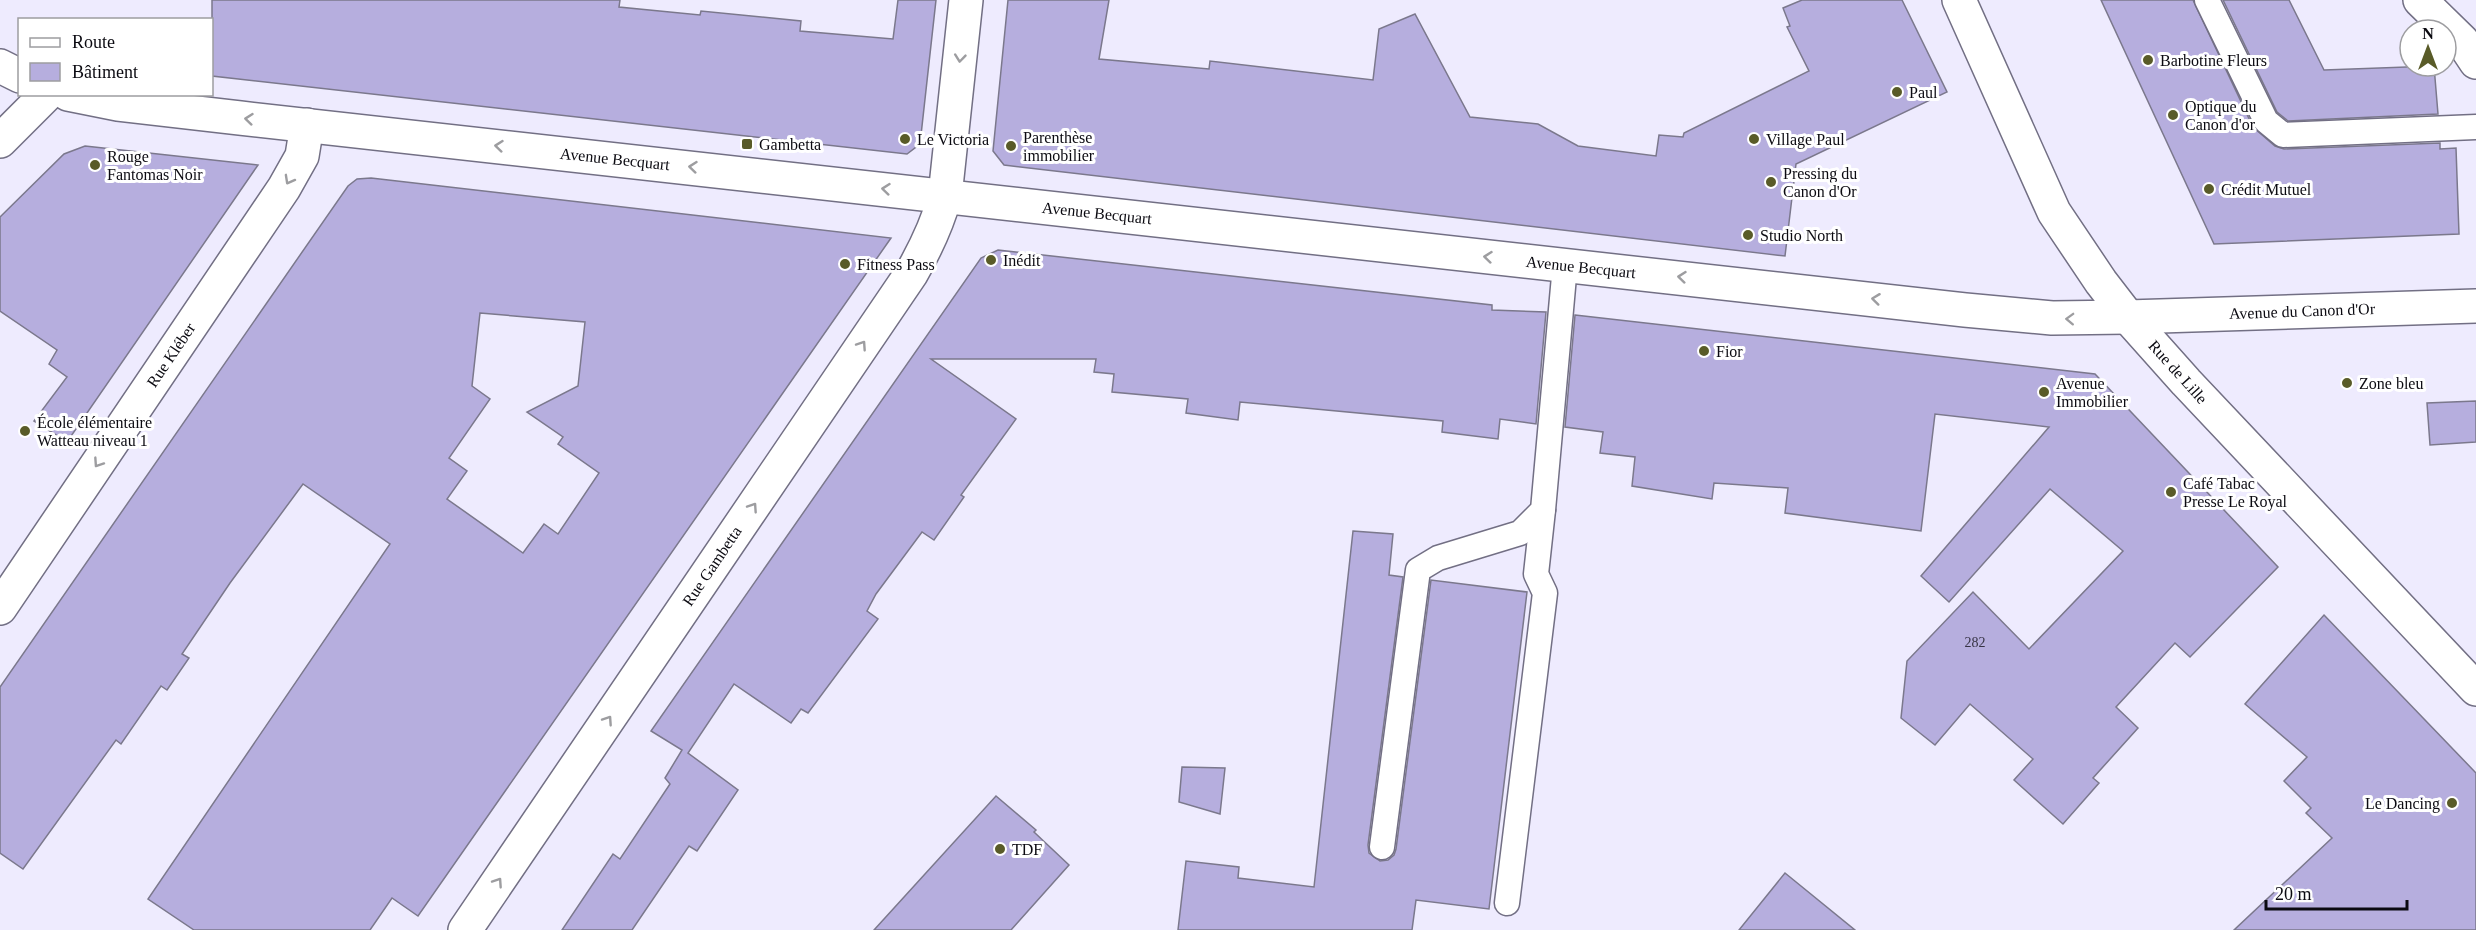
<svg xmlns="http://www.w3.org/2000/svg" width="2476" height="930" font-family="'Times New Roman',serif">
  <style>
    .building { fill: #b6aede; stroke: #7b788c; stroke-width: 1.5; fill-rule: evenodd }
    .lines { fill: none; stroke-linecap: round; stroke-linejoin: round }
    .service-casing { stroke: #726f84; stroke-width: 27 }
    .minor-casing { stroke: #726f84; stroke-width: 36 }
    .tertiary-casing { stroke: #726f84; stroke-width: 36 }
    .service { stroke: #fff; stroke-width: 24 }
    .minor { stroke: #fff; stroke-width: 33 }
    .tertiary { stroke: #fff; stroke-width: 33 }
    .oneway { stroke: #9d9da0 }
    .poi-dot { fill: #595b28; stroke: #fff; stroke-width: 2 }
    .labels { text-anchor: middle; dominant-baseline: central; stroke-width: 6; stroke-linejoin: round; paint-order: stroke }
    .number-label { font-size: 14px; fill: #363344 }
    .poi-label { font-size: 16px; fill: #0b0a11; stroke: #fff; text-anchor: start }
    .street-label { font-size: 16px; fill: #0b0a11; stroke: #fff }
  </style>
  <rect width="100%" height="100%" fill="#eeebfe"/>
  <!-- building -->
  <g class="building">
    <polygon points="212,0 620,0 619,7 700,15 701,11 801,21 800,31 893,39 898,0 936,0 920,144 907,154 212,76"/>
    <polygon points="1008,0 1109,0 1099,59 1209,69 1210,61 1373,80 1379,29 1415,14 1470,117 1538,124 1578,146 1656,156 1659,135 1683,137 1684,133 1809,71 1787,27 1790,26 1783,8 1802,0 1902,0 1947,92 1796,164 1785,256 1004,165 993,151"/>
    <polygon points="2101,0 2193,0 2253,127 2275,146 2284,149 2440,143 2440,149 2456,148 2459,234 2214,244"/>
    <polygon points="2223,0 2289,0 2324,70 2434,66 2438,114 2288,121 2277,112"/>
    <polygon points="85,146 258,165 67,442 34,421 67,377 49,364 57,350 0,311 0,217 64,154"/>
    <path d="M371 178 891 238 418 916 392 898 370 930H194L148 899 390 544 303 484 230 583 182 654 189 658 167 690 161 686 121 744 116 740 23 869 0 853V687L348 186 357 179ZM480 313 585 322 578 386 527 412 563 437 558 444 599 473 558 534 544 524 523 553 447 499 467 471 449 458 490 399 472 386Z"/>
    <polygon points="998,250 1492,305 1492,310 1546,312 1536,424 1500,419 1498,439 1442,432 1443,421 1240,402 1238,420 1186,413 1188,399 1112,392 1114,374 1094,372 1096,359 931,359 1016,419 961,495 964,497 934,540 922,532 876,594 867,611 878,619 808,713 801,709 791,723 734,684 688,753 738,790 697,851 689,846 632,930 562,930 613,854 620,859 670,784 665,778 682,750 651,731 981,258"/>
    <polygon points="1575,315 2095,374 2278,567 2190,657 2175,643 2116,707 2138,728 2093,778 2099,783 2063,824 2014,780 2033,759 1970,704 1935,745 1901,718 1907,661 1973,592 2029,649 2123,551 2050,489 1949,602 1921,576 2049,427 1935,414 1921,531 1785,513 1788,488 1714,483 1712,499 1632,486 1635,457 1600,453 1603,432 1565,427"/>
    <polygon points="2476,401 2476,442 2430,445 2427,403"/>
    <polygon points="1353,531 1393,534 1389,575 1403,577 1368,845 1369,853 1380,861 1388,860 1394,855 1396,849 1431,580 1527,592 1489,909 1416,900 1412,930 1178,930 1186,861 1239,867 1238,878 1314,887"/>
    <polygon points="2324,615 2476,773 2476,930 2234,930 2332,838 2306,813 2311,808 2284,781 2307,757 2245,704"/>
    <polygon points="1182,767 1225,768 1220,814 1179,802"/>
    <polygon points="996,796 1036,830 1034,832 1069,865 1011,930 874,930"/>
    <polygon points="1785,873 1855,930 1739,930"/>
  </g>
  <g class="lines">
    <!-- service casing -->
    <g class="service-casing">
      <g id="service">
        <polyline points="2207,0 2266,121 2283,135 2476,127"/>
        <polyline points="1382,847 1418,570 1438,558 1520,533 1543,510 1565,265"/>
        <polyline points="1507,903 1545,593 1536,574 1543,510"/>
      </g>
    </g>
    <!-- minor casing -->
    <g class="minor-casing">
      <g id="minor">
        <polyline points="2420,0 2462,41 2476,62"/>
        <polyline points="0,141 47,94"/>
        <polyline points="2128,317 2476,306"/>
        <polyline points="0,608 284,188 302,156 307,125"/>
        <path d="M465 930 911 274C926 248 937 225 945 196L966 0"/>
      </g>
    </g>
    <!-- tertiary casing -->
    <g class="tertiary-casing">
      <g id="tertiary">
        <polyline points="1959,0 2054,212 2101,282 2128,317 2186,382 2476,689"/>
        <polyline points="0,66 20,76"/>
        <polyline points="68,94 118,104 240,118 1965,310 2052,318 2128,317"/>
      </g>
    </g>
    <!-- service -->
    <use href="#service" class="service"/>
    <!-- minor -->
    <use href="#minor" class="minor"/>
    <!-- tertiary -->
    <use href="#tertiary" class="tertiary"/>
  </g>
  <!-- one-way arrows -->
  <defs><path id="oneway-chevron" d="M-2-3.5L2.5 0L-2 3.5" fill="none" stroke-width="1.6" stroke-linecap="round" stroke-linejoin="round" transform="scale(1.5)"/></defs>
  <g class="oneway">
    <use href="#oneway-chevron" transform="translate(960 58) rotate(96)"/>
    <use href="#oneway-chevron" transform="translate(249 119) rotate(-174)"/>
    <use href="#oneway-chevron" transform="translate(499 146) rotate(-174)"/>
    <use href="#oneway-chevron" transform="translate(693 167) rotate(-174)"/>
    <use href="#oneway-chevron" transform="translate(289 180) rotate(119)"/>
    <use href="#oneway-chevron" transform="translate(886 189) rotate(-174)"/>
    <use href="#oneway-chevron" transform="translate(1488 257) rotate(-174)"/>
    <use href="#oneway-chevron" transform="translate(1682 277) rotate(-174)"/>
    <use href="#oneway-chevron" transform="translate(1876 299) rotate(-173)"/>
    <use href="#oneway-chevron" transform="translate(2070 319) rotate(-178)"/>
    <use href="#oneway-chevron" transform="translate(862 345) rotate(-56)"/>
    <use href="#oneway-chevron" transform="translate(98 463) rotate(124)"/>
    <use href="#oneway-chevron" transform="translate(753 507) rotate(-56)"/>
    <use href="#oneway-chevron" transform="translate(608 720) rotate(-56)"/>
    <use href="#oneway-chevron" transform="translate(498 882) rotate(-56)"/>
  </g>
  <!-- markers -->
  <g class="poi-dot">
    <circle cx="2148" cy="60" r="6"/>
    <circle cx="1897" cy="92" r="6"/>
    <circle cx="2173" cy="115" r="6"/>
    <circle cx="905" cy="139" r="6"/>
    <circle cx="1754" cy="139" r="6"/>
    <rect x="741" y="138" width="12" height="12" rx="3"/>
    <circle cx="1011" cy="146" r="6"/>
    <circle cx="95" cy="165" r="6"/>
    <circle cx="1771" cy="182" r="6"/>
    <circle cx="2209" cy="189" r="6"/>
    <circle cx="1748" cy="235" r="6"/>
    <circle cx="991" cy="260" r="6"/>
    <circle cx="845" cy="264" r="6"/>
    <circle cx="1704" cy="351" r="6"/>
    <circle cx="2347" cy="383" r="6"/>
    <circle cx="2044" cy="392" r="6"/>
    <circle cx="25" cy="431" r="6"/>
    <circle cx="2171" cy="492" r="6"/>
    <circle cx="2452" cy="803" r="6"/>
    <circle cx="1000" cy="849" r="6"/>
  </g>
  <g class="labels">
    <!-- number labels -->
    <g class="number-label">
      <text x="1975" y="642">282</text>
    </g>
    <!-- poi labels -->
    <g class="poi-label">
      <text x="2160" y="60">Barbotine Fleurs</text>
      <text x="1909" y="92">Paul</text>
      <text x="2185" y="106">Optique du<tspan x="2185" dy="18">Canon d'or</tspan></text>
      <text x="1023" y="137">Parenthèse<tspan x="1023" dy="18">immobilier</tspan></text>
      <text x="917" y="139">Le Victoria</text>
      <text x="1766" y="139">Village Paul</text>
      <text x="759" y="144">Gambetta</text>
      <text x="107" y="156">Rouge<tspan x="107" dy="18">Fantomas Noir</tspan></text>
      <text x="1783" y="173">Pressing du<tspan x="1783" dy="18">Canon d'Or</tspan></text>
      <text x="2221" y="189">Crédit Mutuel</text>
      <text x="1760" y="235">Studio North</text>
      <text x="1003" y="260">Inédit</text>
      <text x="857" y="264">Fitness Pass</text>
      <text x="1716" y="351">Fior</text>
      <text x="2056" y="383">Avenue<tspan x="2056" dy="18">Immobilier</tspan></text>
      <text x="2359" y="383">Zone bleu</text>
      <text x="37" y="422">École élémentaire<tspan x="37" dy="18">Watteau niveau 1</tspan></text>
      <text x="2183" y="483">Café Tabac<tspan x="2183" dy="18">Presse Le Royal</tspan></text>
      <text x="2440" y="803" text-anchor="end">Le Dancing</text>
      <text x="1012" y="849">TDF</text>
    </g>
    <!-- street labels -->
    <g class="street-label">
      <text transform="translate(615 159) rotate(6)">Avenue Becquart</text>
      <text transform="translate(1097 213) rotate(6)">Avenue Becquart</text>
      <text transform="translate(1581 267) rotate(6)">Avenue Becquart</text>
      <text transform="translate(2302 311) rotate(-2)">Avenue du Canon d'Or</text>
      <text transform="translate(171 355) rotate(-56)">Rue Kléber</text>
      <text transform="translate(2178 372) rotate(48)">Rue de Lille</text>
      <text transform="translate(712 566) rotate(-56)">Rue Gambetta</text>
    </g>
  </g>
  <!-- legend -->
  <rect x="18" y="18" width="195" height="78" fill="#ffffff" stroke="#9d9da0" stroke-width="1.5"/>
  <rect x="30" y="38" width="30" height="9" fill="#ffffff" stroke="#9d9da0" stroke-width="1.5"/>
  <text x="72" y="48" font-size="18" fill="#0b0a11">Route</text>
  <rect x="30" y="63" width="30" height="18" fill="#b6aede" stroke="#9d9da0" stroke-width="1.5"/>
  <text x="72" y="78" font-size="18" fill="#0b0a11">Bâtiment</text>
  <!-- north arrow -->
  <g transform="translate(2428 48)"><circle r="28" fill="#ffffff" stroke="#9d9da0" stroke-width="1.5"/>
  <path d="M0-4.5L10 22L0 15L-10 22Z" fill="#595b28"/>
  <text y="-9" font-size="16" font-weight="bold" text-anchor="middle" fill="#0b0a11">N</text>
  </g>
  <!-- scale -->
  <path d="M2266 900v9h141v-9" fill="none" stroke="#0b0a11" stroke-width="3"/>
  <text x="2275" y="900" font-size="18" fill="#0b0a11" stroke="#ffffff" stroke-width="4.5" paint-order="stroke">20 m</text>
</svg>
